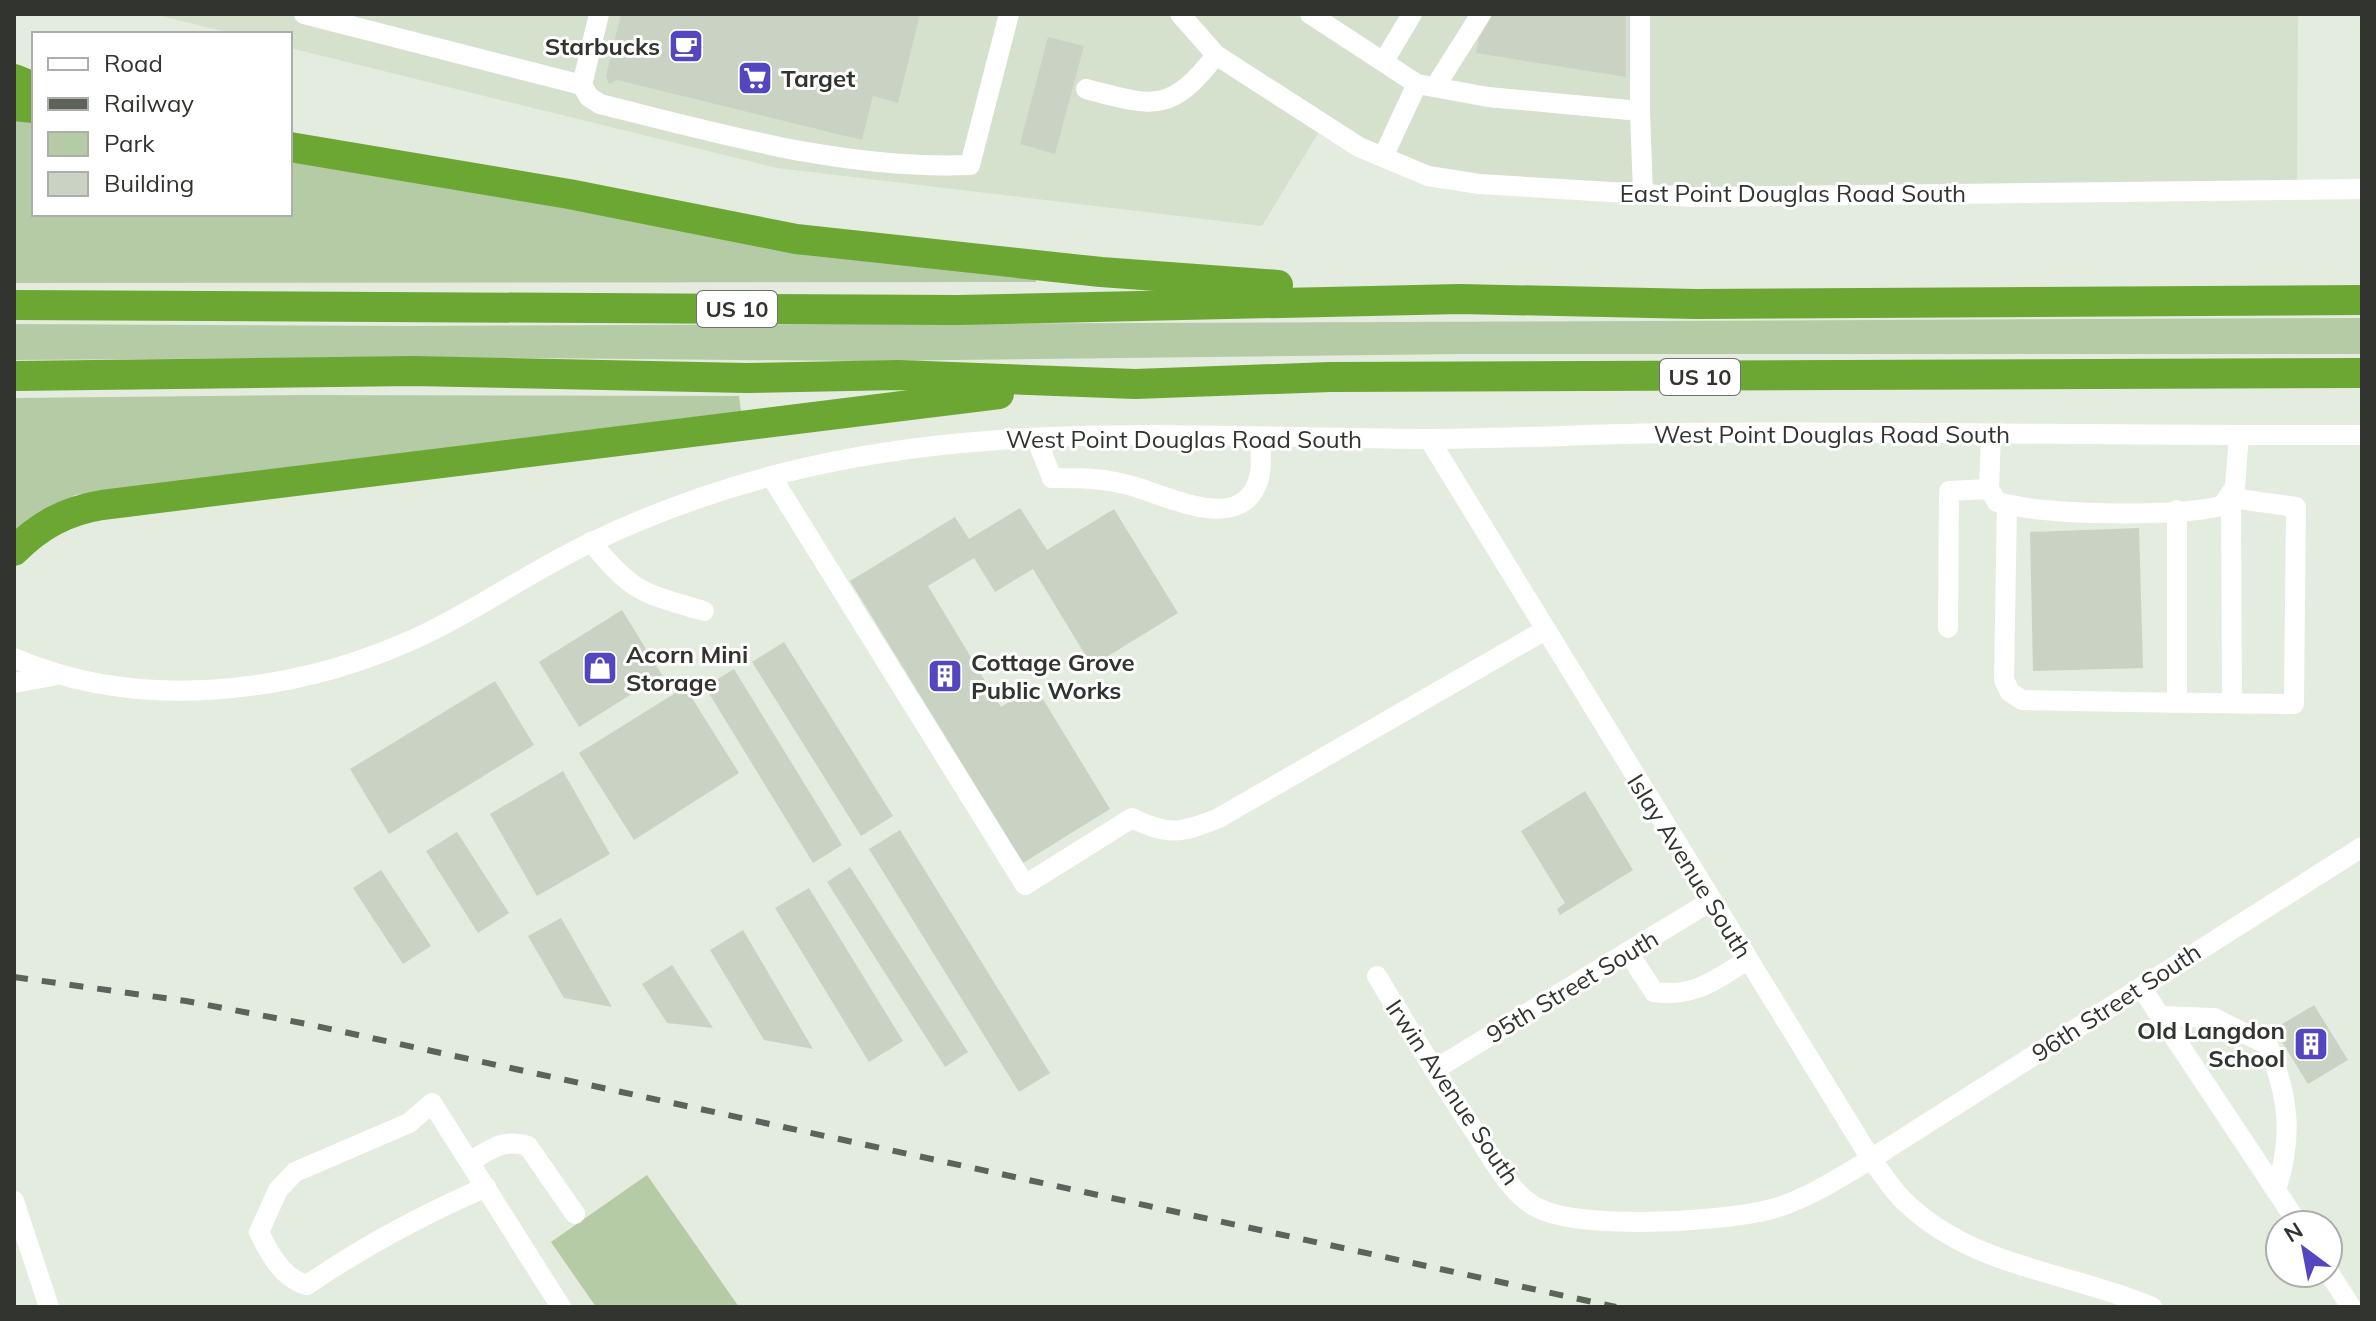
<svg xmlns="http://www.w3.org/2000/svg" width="2376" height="1321" font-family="Mulish,sans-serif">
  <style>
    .built { fill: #d6e1cd }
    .green { fill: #b5cba5 }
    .building { fill: #cad2c4 }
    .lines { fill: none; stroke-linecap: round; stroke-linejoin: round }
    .minor { stroke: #fff; stroke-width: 20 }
    .highway { stroke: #6ca633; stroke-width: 30 }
    .rail { stroke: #5d625a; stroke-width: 6; stroke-dasharray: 14 14; stroke-linecap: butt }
    .labels { text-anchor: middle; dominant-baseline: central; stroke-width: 6; stroke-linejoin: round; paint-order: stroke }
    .shield { fill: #fff; stroke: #6f716d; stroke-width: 2 }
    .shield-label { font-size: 22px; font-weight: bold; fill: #31342f }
    .poi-label { font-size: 24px; font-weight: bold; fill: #31342f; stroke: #fff; text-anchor: start }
    .street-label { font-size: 24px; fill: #31342f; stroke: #fff }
  </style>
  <rect width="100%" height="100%" fill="#e3ecde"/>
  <!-- built -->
  <polygon class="built" points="153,14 2298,14 2297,189 1831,197 1428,176 1323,125 1262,226 777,168 290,48 290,34 234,34"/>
  <!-- green -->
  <g class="green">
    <path d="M14 111 34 115V214H290V159C539 199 785 258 1036 278V282L14 283Z"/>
    <polygon points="2362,318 2362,354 1460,354 862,361 410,357 14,360 14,324 407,326"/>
    <polygon points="301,395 739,396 741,411 75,495 14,533 14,398"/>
    <polygon points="647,1175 739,1307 596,1307 551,1242"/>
  </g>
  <!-- building -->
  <g class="building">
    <polygon points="621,14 920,14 898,103 873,96 862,140 617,80 609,84 606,76"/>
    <polygon points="1493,14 1626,14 1626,77 1476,53 1479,38"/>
    <polygon points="1048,37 1084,46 1055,154 1020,144"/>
    <polygon points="1020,508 1047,550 1114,509 1178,613 1092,666 1033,569 995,592 974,558 928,586 1001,707 1035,686 1110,809 1023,863 850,581 955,517 969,539"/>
    <polygon points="2139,528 2143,668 2033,671 2030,532"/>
    <polygon points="622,610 662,675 579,727 539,662"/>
    <polygon points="784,642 893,816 861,836 752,662"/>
    <polygon points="734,669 842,845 813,863 705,687"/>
    <polygon points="495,681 534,745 389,834 350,769"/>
    <polygon points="685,687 739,773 634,840 579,753"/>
    <polygon points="563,771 610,854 537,896 490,814"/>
    <polygon points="1585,791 1633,870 1560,915 1557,909 1565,903 1521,831"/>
    <polygon points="900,830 1050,1073 1019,1092 869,849"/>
    <polygon points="457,832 509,913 478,933 426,851"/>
    <polygon points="850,867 968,1052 945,1067 827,882"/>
    <polygon points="381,870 431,946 403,964 353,888"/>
    <polygon points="809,888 903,1041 869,1062 775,908"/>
    <polygon points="561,918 612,1007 564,998 528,936"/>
    <polygon points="743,930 813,1049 764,1040 710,950"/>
    <polygon points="672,965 713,1028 667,1023 642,984"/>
    <polygon points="2314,1005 2348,1060 2308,1084 2274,1029"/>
  </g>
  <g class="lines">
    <!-- minor -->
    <g class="minor">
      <polyline points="304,14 582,85 599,14"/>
      <polyline points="1180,14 1216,55 1359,147 1428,176 1479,184 1693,197 2362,189"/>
      <polyline points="1310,14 1417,84 1383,157"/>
      <polyline points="1384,61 1412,14"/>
      <polyline points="1417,84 1488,97 1640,111 1643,194"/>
      <path d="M582 85 589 97 600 104C721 134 844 170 970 165L1009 14"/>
      <polyline points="1435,87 1481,14"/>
      <path d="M1086 89C1152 106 1170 115 1216 55"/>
      <polyline points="1640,111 1640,14"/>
      <path d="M1991 435 1989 489 1997 502C2048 516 2171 517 2222 506L2235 487 2239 435"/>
      <path d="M1036 438 1052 478C1079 478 1105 478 1132 486 1169 496 1246 538 1260 474 1262 462 1260 448 1260 437"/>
      <path d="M1429 439 1871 1159C1882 1173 1892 1190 1905 1202 1975 1269 2068 1271 2152 1307"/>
      <path d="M771 476 1025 885 1132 818C1168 836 1180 833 1217 819L1545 630"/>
      <path d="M2007 505 2004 680 2010 692 2022 700C2113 702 2203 703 2294 704L2296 507 2231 498 2232 703"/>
      <polyline points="2177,510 2177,702"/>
      <path d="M591 542C633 593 642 593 704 611"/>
      <polyline points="1948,628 1949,491 1989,489"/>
      <path d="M14 658C138 712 291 694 412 640 475 612 530 571 592 542 661 509 734 484 808 467 1008 421 1218 438 1421 439 1506 439 1590 434 1674 433 1904 431 2133 436 2362 435"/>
      <polyline points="14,683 53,676"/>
      <path d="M1628 952 1654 992C1693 998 1716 980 1747 960"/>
      <path d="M1377 976C1409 1030 1442 1083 1477 1135 1492 1158 1509 1191 1534 1206 1575 1231 1719 1222 1768 1210 1804 1201 1839 1178 1871 1159L2362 847"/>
      <polyline points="2141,987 2299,1225"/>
      <path d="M2160 1016 2214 1018 2268 1045C2288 1096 2294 1135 2276 1190"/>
      <polyline points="1434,1070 1711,901"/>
      <path d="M470 1162C489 1150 504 1138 528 1146L575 1214"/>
      <path d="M486 1187C422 1215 364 1246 307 1285 283 1279 269 1253 259 1232L278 1190 295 1172 409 1123 432 1103 561 1307"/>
      <polyline points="14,1201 49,1307"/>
      <polyline points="2328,1271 2351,1307"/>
    </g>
    <!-- highway -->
    <g class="highway">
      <polyline points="14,79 34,87"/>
      <polyline points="14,106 34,108"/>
      <polyline points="290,147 569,194 796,239 1101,272 1278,285"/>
      <polyline points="14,305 958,310 1460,299 1696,304 2362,300"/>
      <polyline points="14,376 413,371 746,378 899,375 1135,384 1330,377 2362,373"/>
      <path d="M14 551C40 525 66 511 102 505L999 394"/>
    </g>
    <!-- rail -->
    <polyline class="rail" points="14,977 186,1001 307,1024 1616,1307"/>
  </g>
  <!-- icons -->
  <defs>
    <g id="cafe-square" transform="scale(1.8)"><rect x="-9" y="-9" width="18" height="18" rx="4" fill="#5446be" stroke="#fff"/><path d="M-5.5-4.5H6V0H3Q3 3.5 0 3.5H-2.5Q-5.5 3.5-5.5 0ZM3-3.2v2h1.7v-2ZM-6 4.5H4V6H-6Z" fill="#fff"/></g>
    <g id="supermarket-square" transform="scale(1.8)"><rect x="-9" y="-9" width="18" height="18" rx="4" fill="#5446be" stroke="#fff"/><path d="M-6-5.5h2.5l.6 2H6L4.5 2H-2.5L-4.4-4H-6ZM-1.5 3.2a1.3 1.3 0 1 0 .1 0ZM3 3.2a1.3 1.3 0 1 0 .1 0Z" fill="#fff"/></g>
    <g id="shop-square" transform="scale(1.8)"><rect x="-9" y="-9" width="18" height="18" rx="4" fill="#5446be" stroke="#fff"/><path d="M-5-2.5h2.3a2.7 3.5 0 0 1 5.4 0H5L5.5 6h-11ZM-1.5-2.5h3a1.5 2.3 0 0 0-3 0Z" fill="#fff"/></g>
    <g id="building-square" transform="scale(1.8)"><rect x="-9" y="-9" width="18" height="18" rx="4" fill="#5446be" stroke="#fff"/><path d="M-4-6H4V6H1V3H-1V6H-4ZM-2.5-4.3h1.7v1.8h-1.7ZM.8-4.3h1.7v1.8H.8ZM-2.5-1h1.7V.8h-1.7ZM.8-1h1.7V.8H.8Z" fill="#fff"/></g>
  </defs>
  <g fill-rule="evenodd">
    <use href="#cafe-square" x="686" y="46"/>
    <use href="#supermarket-square" x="755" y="78"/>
    <use href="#shop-square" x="600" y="668"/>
    <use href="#building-square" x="945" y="676"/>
    <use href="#building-square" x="2311" y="1044"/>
  </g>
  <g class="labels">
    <!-- shield labels -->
    <g class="shield">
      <rect x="697" y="291" width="80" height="36" rx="6"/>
      <rect x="1660" y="359" width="80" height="36" rx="6"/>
    </g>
    <g class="shield-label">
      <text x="737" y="309">US 10</text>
      <text x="1700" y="377">US 10</text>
    </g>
    <!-- poi labels -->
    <g class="poi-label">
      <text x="660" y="46" text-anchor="end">Starbucks</text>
      <text x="781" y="78">Target</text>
      <text x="626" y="654">Acorn Mini<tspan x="626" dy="28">Storage</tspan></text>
      <text x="971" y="662">Cottage Grove<tspan x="971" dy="28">Public Works</tspan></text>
      <text x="2285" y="1030" text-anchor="end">Old Langdon<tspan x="2285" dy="28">School</tspan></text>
    </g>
    <!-- street labels -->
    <g class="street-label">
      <text x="1793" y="193">East Point Douglas Road South</text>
      <text x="1832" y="434">West Point Douglas Road South</text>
      <text x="1184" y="439">West Point Douglas Road South</text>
      <text transform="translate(1690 866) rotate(58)">Islay Avenue South</text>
      <text transform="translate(1572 986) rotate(-31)">95th Street South</text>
      <text transform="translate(2116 1002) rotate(-33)">96th Street South</text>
      <text transform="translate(1453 1092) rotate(56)">Irwin Avenue South</text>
    </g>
  </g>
  <!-- border -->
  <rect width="2376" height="1321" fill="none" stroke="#31342f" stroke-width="32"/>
  <!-- legend -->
  <rect x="32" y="32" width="260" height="184" fill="#ffffff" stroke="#adaeac" stroke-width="2"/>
  <rect x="48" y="58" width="40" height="12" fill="#ffffff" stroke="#adaeac" stroke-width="2"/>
  <text x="104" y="72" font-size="24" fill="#31342f">Road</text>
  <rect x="48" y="98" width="40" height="12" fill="#5d625a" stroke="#adaeac" stroke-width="2"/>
  <text x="104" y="112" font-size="24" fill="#31342f">Railway</text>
  <rect x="48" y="132" width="40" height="24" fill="#b5cba5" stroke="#adaeac" stroke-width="2"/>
  <text x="104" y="152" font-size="24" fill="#31342f">Park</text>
  <rect x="48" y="172" width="40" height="24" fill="#cad2c4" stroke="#adaeac" stroke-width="2"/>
  <text x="104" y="192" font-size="24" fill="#31342f">Building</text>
  <!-- north arrow -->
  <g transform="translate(2304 1249) rotate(328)"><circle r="38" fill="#ffffff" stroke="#adaeac" stroke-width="2"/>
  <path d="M0-6L14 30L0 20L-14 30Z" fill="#5446be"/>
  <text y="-12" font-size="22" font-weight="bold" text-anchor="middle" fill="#31342f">N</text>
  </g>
</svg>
